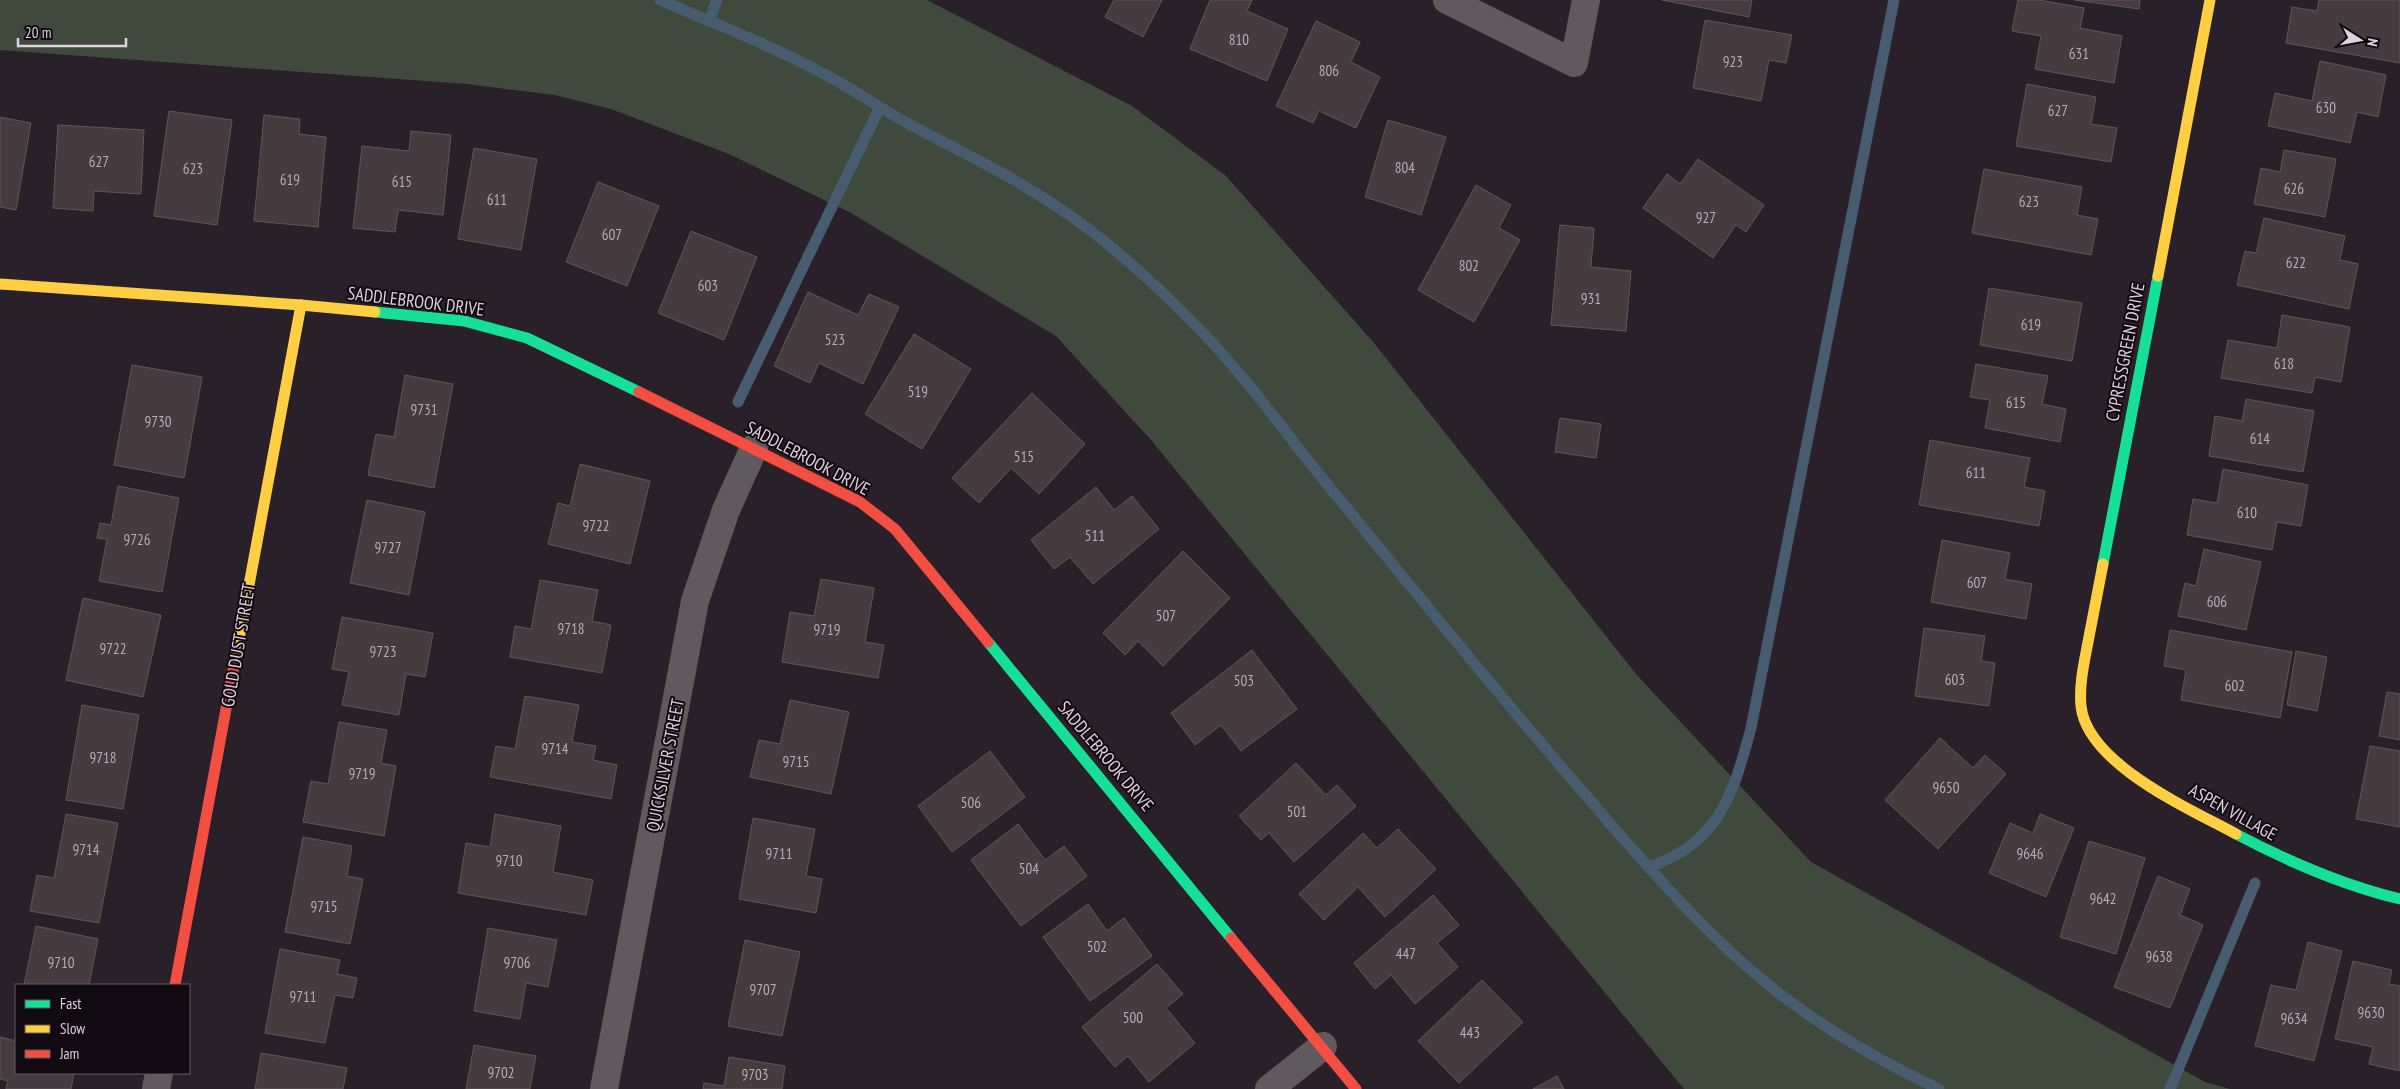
<svg xmlns="http://www.w3.org/2000/svg" width="2400" height="1089" font-family="'PT Sans Narrow',sans-serif">
  <style>
    .grass { fill: #3f4a3d }
    .lines { fill: none; stroke-linecap: round; stroke-linejoin: round }
    .stream { stroke: #485c70; stroke-width: 11 }
    .building { fill: #463b3e; stroke: #605558 }
    .street { stroke: #605a5e; stroke-width: 28 }
    .fast { stroke: #16e098; stroke-width: 11 }
    .slow { stroke: #ffcf43; stroke-width: 11 }
    .jam { stroke: #f24e42; stroke-width: 11 }
    .labels { text-anchor: middle; dominant-baseline: central; stroke-width: 4; stroke-linejoin: round; paint-order: stroke }
    .number-label { font-size: 15px; fill: #b7acb5 }
    .street-label { font-size: 18px; fill: #ddd1dd; stroke: #120a12 }
  </style>
  <rect width="100%" height="100%" fill="#2a202a"/>
  <!-- grass -->
  <polygon class="grass" points="0,0 927,0 1132,106 1226,176 1374,343 1636,674 1811,862 2205,1082 2230,1089 1684,1089 1151,440 1056,336 851,213 729,154 611,109 555,95 467,84 0,50"/>
  <g class="lines">
    <!-- stream -->
    <g class="stream">
      <path d="M660 0C715 24 771 45 824 74 852 88 878 107 905 122 958 150 1012 176 1062 210 1114 245 1160 289 1204 334 1245 377 1281 426 1318 473 1396 568 1473 664 1553 757 1614 828 1675 902 1745 965 1802 1016 1869 1056 1939 1089"/>
      <polyline points="709,21 717,0"/>
      <polyline points="738,402 880,107"/>
      <path d="M1649 867C1720 843 1733 794 1751 728L1894 0"/>
      <polyline points="2170,1089 2255,883"/>
    </g>
  </g>
  <!-- building -->
  <g class="building">
    <polygon points="1114,0 1162,0 1143,37 1105,17"/>
    <polygon points="1210,0 1252,0 1247,11 1288,29 1267,81 1190,49"/>
    <polygon points="1662,0 1752,0 1749,17"/>
    <polygon points="2018,0 2039,0 2084,8 2080,28 2122,36 2114,83 2035,69 2041,36 2012,31"/>
    <polygon points="2074,0 2140,0 2139,9"/>
    <polygon points="2319,0 2400,0 2400,63 2286,43 2292,7 2317,11"/>
    <polygon points="1705,20 1792,35 1786,63 1769,60 1761,101 1693,88"/>
    <polygon points="1316,21 1360,42 1351,62 1380,77 1356,128 1319,111 1313,123 1276,106"/>
    <polygon points="2320,61 2386,75 2378,117 2357,112 2350,143 2268,126 2275,93 2312,101"/>
    <polygon points="2027,84 2096,97 2091,124 2117,128 2111,162 2016,146"/>
    <polygon points="169,111 232,120 217,225 154,216"/>
    <polygon points="264,115 300,119 299,134 326,137 318,227 254,221"/>
    <polygon points="0,117 31,123 16,210 0,207"/>
    <polygon points="1388,120 1446,137 1421,215 1365,197"/>
    <polygon points="58,125 144,130 141,194 94,191 93,211 53,208"/>
    <polygon points="411,131 451,135 443,215 398,210 395,232 353,228 362,146 409,151"/>
    <polygon points="474,148 537,159 521,250 458,239"/>
    <polygon points="2284,150 2336,159 2325,217 2254,204 2261,168 2280,172"/>
    <polygon points="1698,159 1764,205 1746,232 1736,225 1713,258 1643,208 1667,174 1680,184"/>
    <polygon points="1984,169 2082,187 2077,215 2098,219 2091,255 1972,233"/>
    <polygon points="598,182 659,206 627,286 566,262"/>
    <polygon points="1476,185 1511,205 1499,228 1520,240 1474,322 1418,290"/>
    <polygon points="2264,218 2345,236 2340,260 2358,264 2349,309 2237,285 2245,251 2256,253"/>
    <polygon points="1560,225 1594,228 1591,267 1631,271 1626,331 1551,325"/>
    <polygon points="691,231 757,257 724,340 658,313"/>
    <polygon points="1989,288 2082,303 2072,361 1980,345"/>
    <polygon points="808,292 858,315 869,294 899,307 863,384 819,363 810,383 774,366"/>
    <polygon points="2282,315 2350,327 2341,382 2315,377 2312,393 2221,378 2228,340 2277,348"/>
    <polygon points="914,334 971,369 922,449 865,414"/>
    <polygon points="1976,364 2048,376 2042,404 2066,409 2060,442 1985,428 1990,400 1970,397"/>
    <polygon points="132,365 202,377 184,478 114,465"/>
    <polygon points="405,375 453,384 434,488 368,475 376,434 394,437"/>
    <polygon points="1032,393 1085,444 1039,494 1011,468 979,503 952,478"/>
    <polygon points="2246,399 2314,411 2303,472 2209,456 2215,416 2242,421"/>
    <polygon points="1560,418 1601,424 1596,458 1555,452"/>
    <polygon points="1930,440 2030,458 2024,487 2045,491 2039,526 1919,505"/>
    <polygon points="580,464 650,481 630,564 548,544 558,503 570,506"/>
    <polygon points="2223,469 2308,485 2301,526 2277,522 2272,550 2187,535 2193,499 2217,503"/>
    <polygon points="118,486 179,498 162,592 99,581 107,539 97,538 100,523 111,525"/>
    <polygon points="1096,487 1114,510 1132,496 1159,529 1093,584 1070,557 1054,569 1031,540"/>
    <polygon points="367,500 425,512 409,595 350,583"/>
    <polygon points="1942,540 2010,553 2005,579 2032,584 2026,619 1931,602"/>
    <polygon points="2204,549 2261,562 2246,630 2178,616 2185,583 2196,586"/>
    <polygon points="1183,551 1230,598 1163,666 1138,641 1125,655 1103,633"/>
    <polygon points="821,579 874,588 865,642 884,645 878,678 782,662 790,612 814,616"/>
    <polygon points="540,580 598,590 592,621 611,625 602,673 510,657 515,626 531,629"/>
    <polygon points="83,598 161,615 143,697 66,680"/>
    <polygon points="342,617 433,633 425,677 406,674 399,715 342,705 349,672 332,669"/>
    <polygon points="1924,628 1985,636 1981,661 1995,663 1989,706 1915,696"/>
    <polygon points="2170,630 2292,652 2280,718 2181,700 2186,670 2164,666"/>
    <polygon points="1252,650 1297,709 1241,751 1221,725 1195,745 1171,713"/>
    <polygon points="2296,651 2327,657 2317,711 2287,705"/>
    <polygon points="2387,692 2400,694 2400,740 2379,736"/>
    <polygon points="525,696 579,705 572,742 596,746 593,760 617,765 611,799 490,777 496,746 515,749"/>
    <polygon points="790,700 849,712 831,794 750,777 759,740 780,744"/>
    <polygon points="82,705 139,715 123,809 66,800"/>
    <polygon points="339,722 387,730 381,763 396,766 384,836 303,822 311,781 328,784"/>
    <polygon points="1940,738 1973,768 1985,755 2006,774 1938,849 1885,800"/>
    <polygon points="2370,746 2400,751 2400,827 2356,819"/>
    <polygon points="990,751 1025,797 952,852 918,806"/>
    <polygon points="1296,763 1326,795 1337,785 1356,806 1294,862 1269,833 1261,840 1239,816"/>
    <polygon points="66,814 118,823 99,923 30,911 37,875 54,878"/>
    <polygon points="495,814 561,826 553,872 593,880 586,915 458,893 466,843 490,847"/>
    <polygon points="2040,814 2074,828 2046,897 1989,873 2010,823 2033,833"/>
    <polygon points="753,818 815,829 806,876 822,879 816,913 739,899"/>
    <polygon points="1018,824 1045,860 1064,846 1087,876 1021,926 971,860"/>
    <polygon points="1398,829 1436,869 1385,917 1358,887 1324,920 1299,894 1363,833 1377,848"/>
    <polygon points="303,837 352,846 347,876 363,879 350,944 285,932"/>
    <polygon points="2089,841 2145,858 2116,954 2060,937"/>
    <polygon points="2158,876 2190,889 2180,915 2203,925 2170,1008 2114,987"/>
    <polygon points="1433,895 1459,925 1437,943 1458,967 1415,1004 1391,975 1375,989 1354,963"/>
    <polygon points="1088,904 1107,931 1124,918 1152,956 1090,1001 1043,937"/>
    <polygon points="36,926 98,939 89,985 24,985"/>
    <polygon points="488,928 557,940 548,987 526,983 520,1019 474,1011"/>
    <polygon points="745,940 800,952 782,1036 728,1026"/>
    <polygon points="2308,942 2342,951 2314,1061 2255,1046 2271,985 2296,990"/>
    <polygon points="280,949 340,960 337,974 357,978 353,998 335,995 325,1043 265,1033"/>
    <polygon points="2353,961 2392,970 2389,984 2400,986 2400,1071 2369,1064 2373,1047 2335,1039"/>
    <polygon points="1157,964 1183,994 1166,1008 1195,1043 1149,1082 1128,1056 1115,1067 1082,1027"/>
    <polygon points="1482,980 1523,1022 1459,1083 1418,1041"/>
    <polygon points="0,1037 16,1041 16,1073 74,1073 71,1089 6,1089 8,1081 0,1079"/>
    <polygon points="474,1045 536,1056 530,1089 466,1089"/>
    <polygon points="261,1053 347,1068 343,1089 255,1089"/>
    <polygon points="729,1057 785,1066 782,1089 703,1089 704,1083 724,1086"/>
    <polygon points="1557,1076 1564,1089 1533,1089"/>
  </g>
  <g class="lines">
    <!-- street -->
    <g class="street">
      <polyline points="1447,0 1574,63 1586,0"/>
      <polyline points="156,1089 159,1073"/>
      <polyline points="604,1089 695,601 726,510 754,448"/>
      <polyline points="1269,1089 1323,1046"/>
    </g>
    <!-- fast -->
    <g class="fast">
      <polyline points="375,312 464,321 527,338 639,392"/>
      <polyline points="2103,564 2158,276"/>
      <polyline points="988,642 1231,938"/>
      <path d="M2236 834C2289 862 2342 885 2400 899"/>
    </g>
    <!-- slow -->
    <g class="slow">
      <polyline points="2158,276 2210,0"/>
      <polyline points="0,284 301,305 375,312"/>
      <path d="M2103 564C2098 590 2093 616 2088 642 2084 663 2079 685 2081 706 2087 764 2190 809 2236 834"/>
      <polyline points="236,655 301,305"/>
    </g>
    <!-- jam -->
    <g class="jam">
      <polyline points="639,392 860,502 895,529 988,642"/>
      <polyline points="1231,938 1356,1089"/>
      <polyline points="175,985 236,655"/>
    </g>
  </g>
  <g class="labels">
    <!-- number labels -->
    <g class="number-label">
      <text x="1239" y="39">810</text>
      <text x="2079" y="53">631</text>
      <text x="1733" y="61">923</text>
      <text x="1329" y="70">806</text>
      <text x="2326" y="107">630</text>
      <text x="2058" y="110">627</text>
      <text x="99" y="161">627</text>
      <text x="1405" y="167">804</text>
      <text x="193" y="168">623</text>
      <text x="290" y="179">619</text>
      <text x="402" y="181">615</text>
      <text x="2294" y="188">626</text>
      <text x="497" y="199">611</text>
      <text x="2029" y="201">623</text>
      <text x="1706" y="217">927</text>
      <text x="612" y="234">607</text>
      <text x="2296" y="262">622</text>
      <text x="1469" y="265">802</text>
      <text x="708" y="285">603</text>
      <text x="1591" y="298">931</text>
      <text x="2031" y="324">619</text>
      <text x="835" y="339">523</text>
      <text x="2284" y="363">618</text>
      <text x="918" y="391">519</text>
      <text x="2016" y="402">615</text>
      <text x="424" y="409">9731</text>
      <text x="158" y="421">9730</text>
      <text x="2260" y="438">614</text>
      <text x="1024" y="456">515</text>
      <text x="1976" y="472">611</text>
      <text x="2247" y="512">610</text>
      <text x="596" y="525">9722</text>
      <text x="1095" y="535">511</text>
      <text x="137" y="539">9726</text>
      <text x="388" y="547">9727</text>
      <text x="1977" y="582">607</text>
      <text x="2217" y="601">606</text>
      <text x="1166" y="615">507</text>
      <text x="571" y="628">9718</text>
      <text x="827" y="629">9719</text>
      <text x="113" y="648">9722</text>
      <text x="383" y="651">9723</text>
      <text x="1955" y="679">603</text>
      <text x="1244" y="680">503</text>
      <text x="2235" y="685">602</text>
      <text x="555" y="748">9714</text>
      <text x="103" y="757">9718</text>
      <text x="796" y="761">9715</text>
      <text x="362" y="773">9719</text>
      <text x="1946" y="787">9650</text>
      <text x="971" y="802">506</text>
      <text x="1297" y="811">501</text>
      <text x="86" y="849">9714</text>
      <text x="779" y="853">9711</text>
      <text x="2030" y="853">9646</text>
      <text x="509" y="860">9710</text>
      <text x="1029" y="868">504</text>
      <text x="2103" y="898">9642</text>
      <text x="324" y="906">9715</text>
      <text x="1097" y="946">502</text>
      <text x="1406" y="953">447</text>
      <text x="2159" y="956">9638</text>
      <text x="61" y="962">9710</text>
      <text x="517" y="962">9706</text>
      <text x="763" y="989">9707</text>
      <text x="303" y="996">9711</text>
      <text x="2371" y="1012">9630</text>
      <text x="1133" y="1017">500</text>
      <text x="2294" y="1018">9634</text>
      <text x="1470" y="1032">443</text>
      <text x="501" y="1072">9702</text>
      <text x="755" y="1074">9703</text>
    </g>
    <!-- street labels -->
    <g class="street-label">
      <text transform="translate(416 301) rotate(7)">SADDLEBROOK DRIVE</text>
      <text transform="translate(2125 352) rotate(-79)">CYPRESSGREEN DRIVE</text>
      <text transform="translate(808 458) rotate(28)">SADDLEBROOK DRIVE</text>
      <text transform="translate(238 645) rotate(-80)">GOLD DUST STREET</text>
      <text transform="translate(1106 756) rotate(50)">SADDLEBROOK DRIVE</text>
      <text transform="translate(665 765) rotate(-79)">QUICKSILVER STREET</text>
      <text transform="translate(2233 812) rotate(29)">ASPEN VILLAGE</text>
    </g>
  </g>
  <!-- legend -->
  <rect x="15" y="984" width="175" height="90" fill="#120a12" stroke="#635a63"/>
  <rect x="25" y="1000" width="25" height="8" fill="#16e098" stroke="#635a63"/>
  <text x="60" y="1009" font-size="15" fill="#ddd1dd">Fast</text>
  <rect x="25" y="1025" width="25" height="8" fill="#ffcf43" stroke="#635a63"/>
  <text x="60" y="1034" font-size="15" fill="#ddd1dd">Slow</text>
  <rect x="25" y="1050" width="25" height="8" fill="#f24e42" stroke="#635a63"/>
  <text x="60" y="1059" font-size="15" fill="#ddd1dd">Jam</text>
  <!-- north arrow -->
  <g transform="translate(2360 40) rotate(101)" stroke="#120a12" stroke-width="4" paint-order="stroke">
  <path d="M0-4L9 19L0 12L-9 19Z" fill="#ddd1dd"/>
  <text y="-8" font-size="14" font-weight="bold" text-anchor="middle" fill="#ddd1dd">N</text>
  </g>
  <!-- scale -->
  <path d="M18 38v8h108v-8" fill="none" stroke="#ddd1dd" stroke-width="2.5"/>
  <text x="25" y="38" font-size="15" fill="#ddd1dd" stroke="#120a12" stroke-width="4" paint-order="stroke">20 m</text>
</svg>
